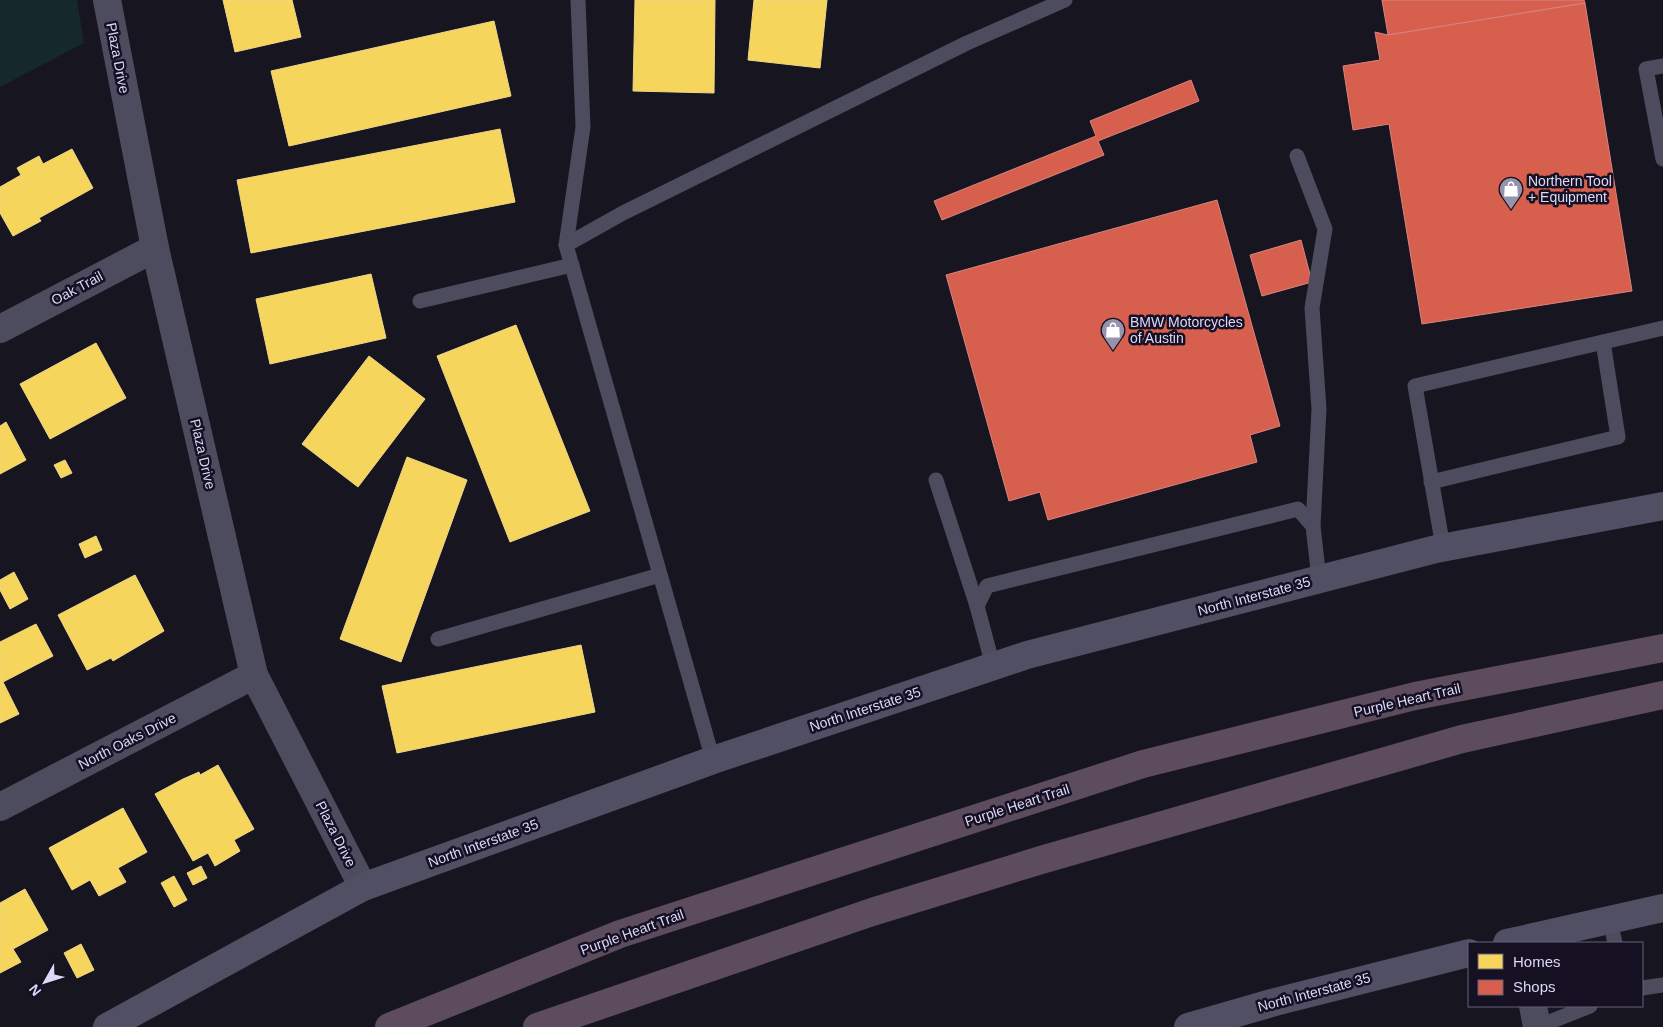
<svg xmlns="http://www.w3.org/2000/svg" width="1663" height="1027" font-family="Arial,sans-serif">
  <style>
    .green { fill: #15292a }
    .homes { fill: #f6d55c; stroke: #eed68b }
    .shops { fill: #d6604d; stroke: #d88481 }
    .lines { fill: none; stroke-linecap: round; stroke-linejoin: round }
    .service { stroke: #4d4b5e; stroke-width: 15 }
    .minor { stroke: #4d4b5e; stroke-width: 28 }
    .secondary { stroke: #514f64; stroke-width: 28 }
    .motorway { stroke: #5c4c5e; stroke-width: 28 }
    .labels { text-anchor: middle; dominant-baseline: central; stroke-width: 5; stroke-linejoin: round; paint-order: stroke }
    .street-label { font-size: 14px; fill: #ddd7fa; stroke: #151123 }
    .poi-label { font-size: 14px; fill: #ddd7fa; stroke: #151123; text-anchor: start }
  </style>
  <rect width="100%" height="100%" fill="#17151f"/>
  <!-- green -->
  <polygon class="green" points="0,0 77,0 84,43 0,87"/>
  <!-- homes -->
  <g class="homes">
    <polygon points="223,0 292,0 301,37 235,52"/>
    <polygon points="635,0 715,0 714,93 633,91"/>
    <polygon points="754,0 827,0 820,68 748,60"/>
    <polygon points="494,21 511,96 289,146 271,71"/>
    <polygon points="500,129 515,202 251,253 237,180"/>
    <polygon points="72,149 93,188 39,218 41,221 13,236 0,213 0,187 21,175 17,168 39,156 43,164"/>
    <polygon points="371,274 386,338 270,364 256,299"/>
    <polygon points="516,325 590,511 510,542 437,356"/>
    <polygon points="96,343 126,398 50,439 20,384"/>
    <polygon points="369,356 425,399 358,487 302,444"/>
    <polygon points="6,422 26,460 0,474 0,426"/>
    <polygon points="407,457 467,480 401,662 340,639"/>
    <polygon points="65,460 72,473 61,478 54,465"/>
    <polygon points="96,536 102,550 85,558 79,544"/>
    <polygon points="14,572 28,599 10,609 0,590 0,580"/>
    <polygon points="135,575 164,631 113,661 111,658 87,670 58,615"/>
    <polygon points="36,624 53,656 3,682 19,714 0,723 0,642"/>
    <polygon points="581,645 595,712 397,753 382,686"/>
    <polygon points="218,765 254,829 234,840 240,851 215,866 208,853 193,861 155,794 183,779 199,772 200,775"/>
    <polygon points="123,808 147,852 118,868 126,882 99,896 90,880 72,890 49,848"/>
    <polygon points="201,866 207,878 193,885 187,873"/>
    <polygon points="174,876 187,900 174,907 161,883"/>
    <polygon points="25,889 48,930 13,949 21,962 0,973 0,903"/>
    <polygon points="81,944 94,970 77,978 64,953"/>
  </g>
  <!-- shops -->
  <g class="shops">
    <polygon points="1382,0 1584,0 1585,3 1388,35"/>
    <polygon points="1585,3 1632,291 1422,324 1389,124 1353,130 1343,66 1380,60 1375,32 1388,35"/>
    <polygon points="1191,80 1199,101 1098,141 1104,155 942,220 934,201 1096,136 1090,121"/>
    <polygon points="1217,200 1280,426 1250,435 1257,462 1048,520 1040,492 1009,501 946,275"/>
    <polygon points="1301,240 1312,282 1262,296 1250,255"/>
  </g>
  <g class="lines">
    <!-- service -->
    <g class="service">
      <polyline points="578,0 583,127 566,245 713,760"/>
      <polyline points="1663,66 1646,69 1663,159"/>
      <polyline points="1297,156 1325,229 1312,308 1319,409 1313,526"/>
      <polyline points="566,245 623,213 967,43 1065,0"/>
      <polyline points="420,301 572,265"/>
      <polyline points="936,480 977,606"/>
      <polyline points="1431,482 1618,437 1603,342"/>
      <polyline points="1443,547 1415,386 1663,328"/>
      <polyline points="438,639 660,575"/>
      <polyline points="993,666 977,606 987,586 1298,509 1313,526 1319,579"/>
      <polyline points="1610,920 1615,943"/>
      <polyline points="1642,988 1663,985"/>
      <polyline points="1537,1027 1590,1006"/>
    </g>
    <!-- minor -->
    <g class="minor">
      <polyline points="107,0 155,248 254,675 363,887"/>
      <polyline points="0,329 155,248"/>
      <polyline points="0,807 254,675"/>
      <polyline points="1533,1006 1537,1027"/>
    </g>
    <!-- secondary -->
    <g class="secondary">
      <polyline points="1507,943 1663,908"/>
      <polyline points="107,1027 363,887 713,760 1027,655 1436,549 1663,506"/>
      <polyline points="1188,1027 1275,1002 1469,953"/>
    </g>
    <!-- motorway -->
    <g class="motorway">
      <polyline points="389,1027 620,934 1143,764 1415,696 1663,648"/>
      <polyline points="537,1027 872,912 1041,860 1462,739 1663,695"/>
    </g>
  </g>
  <!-- icons -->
  <defs>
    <g id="shop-pin" transform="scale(1.25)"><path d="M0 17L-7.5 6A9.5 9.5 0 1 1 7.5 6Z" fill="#9893ad" stroke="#151123"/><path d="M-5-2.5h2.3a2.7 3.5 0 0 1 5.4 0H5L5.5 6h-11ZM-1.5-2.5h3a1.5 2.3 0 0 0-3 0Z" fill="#fff"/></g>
  </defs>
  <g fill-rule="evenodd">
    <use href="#shop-pin" x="1511" y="189"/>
    <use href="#shop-pin" x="1113" y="330"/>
  </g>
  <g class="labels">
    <!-- street labels -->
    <g class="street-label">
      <text transform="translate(118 58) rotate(79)">Plaza Drive</text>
      <text transform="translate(77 288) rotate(-28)">Oak Trail</text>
      <text transform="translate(203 454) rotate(77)">Plaza Drive</text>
      <text transform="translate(1254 596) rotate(-15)">North Interstate 35</text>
      <text transform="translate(1407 700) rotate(-13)">Purple Heart Trail</text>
      <text transform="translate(865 709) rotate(-18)">North Interstate 35</text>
      <text transform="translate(127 741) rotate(-27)">North Oaks Drive</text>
      <text transform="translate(1017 805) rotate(-18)">Purple Heart Trail</text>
      <text transform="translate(336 834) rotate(63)">Plaza Drive</text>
      <text transform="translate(483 843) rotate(-20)">North Interstate 35</text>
      <text transform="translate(632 932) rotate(-20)">Purple Heart Trail</text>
      <text transform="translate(1314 992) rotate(-15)">North Interstate 35</text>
    </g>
    <!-- poi labels -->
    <g class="poi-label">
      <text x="1528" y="181">Northern Tool<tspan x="1528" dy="16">+ Equipment</tspan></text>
      <text x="1130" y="322">BMW Motorcycles<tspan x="1130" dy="16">of Austin</tspan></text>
    </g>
  </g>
  <!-- legend -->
  <rect x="1468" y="942" width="175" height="65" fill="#151123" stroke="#656079"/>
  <rect x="1478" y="954" width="25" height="15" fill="#f6d55c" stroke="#656079"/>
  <text x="1513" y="967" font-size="15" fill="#ddd7fa">Homes</text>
  <rect x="1478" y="980" width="25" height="15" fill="#d6604d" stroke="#656079"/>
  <text x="1513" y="992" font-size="15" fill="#ddd7fa">Shops</text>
  <!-- north arrow -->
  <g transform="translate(45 982) rotate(231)" stroke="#151123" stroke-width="4" paint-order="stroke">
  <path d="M0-4L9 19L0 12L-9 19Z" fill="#ddd7fa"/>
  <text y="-8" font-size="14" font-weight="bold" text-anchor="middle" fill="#ddd7fa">N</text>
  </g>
</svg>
